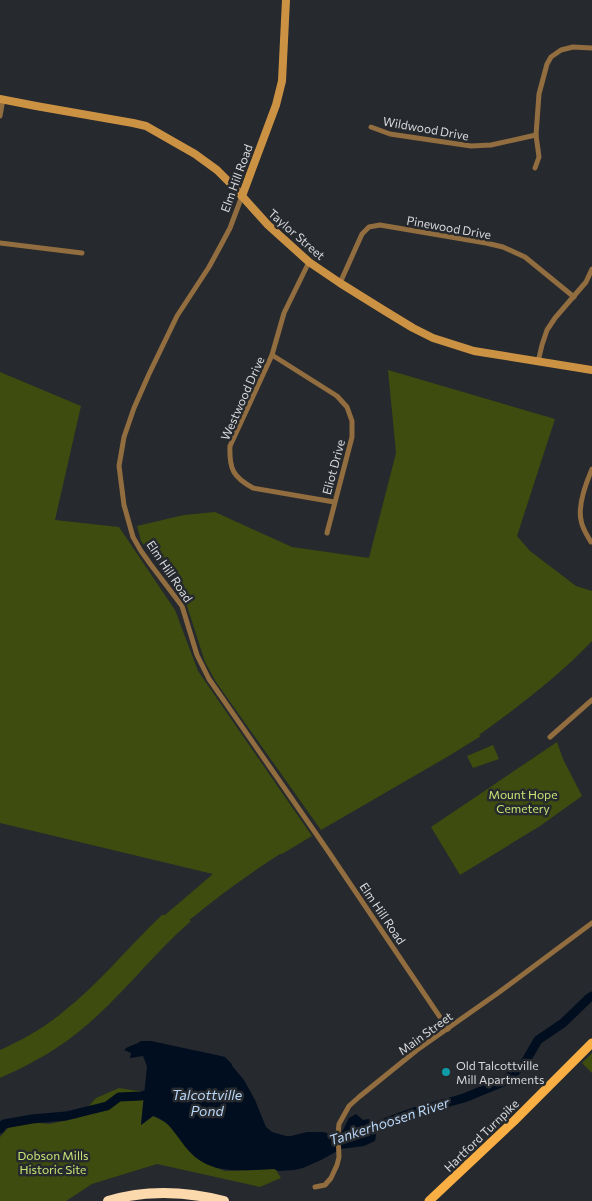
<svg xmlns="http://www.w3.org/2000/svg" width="592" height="1201" font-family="Commissioner,sans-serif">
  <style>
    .green { fill: #3e4c0f }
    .water { fill: #010e20 }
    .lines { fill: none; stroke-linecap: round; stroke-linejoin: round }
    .river { stroke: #010e20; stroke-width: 9 }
    .street { stroke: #916d3f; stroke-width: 5 }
    .secondary { stroke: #cc9244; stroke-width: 8 }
    .primary { stroke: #faaf45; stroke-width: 9 }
    .highway { stroke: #fcd8ad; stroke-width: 10 }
    .culture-dot { fill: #0f9aa8; stroke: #26292d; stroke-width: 2 }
    .labels { text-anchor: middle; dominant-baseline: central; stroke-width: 5; stroke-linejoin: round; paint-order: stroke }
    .street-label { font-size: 12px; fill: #d8dadd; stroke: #26292d }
    .park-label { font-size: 12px; fill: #c7e575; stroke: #26292d }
    .poi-label { font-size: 12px; fill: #d8dadd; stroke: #26292d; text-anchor: start }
    .water-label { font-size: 14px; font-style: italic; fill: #b9d7f9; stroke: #26292d }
  </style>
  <rect width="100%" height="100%" fill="#26292d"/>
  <!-- green -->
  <g class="green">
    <path d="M388 370 555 419 517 536 530 551 576 586 592 591V641C558 677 519 706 479 735L481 736 447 757 321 830 216 682 205 662 187 606 141 541 137 526 184 515 215 512 292 547 369 558 396 453Z"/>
    <path d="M0 372 81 406 55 520 119 527 175 610 198 671 312 836 282 854H280C249 874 220 895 192 918L189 920 191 921C154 953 125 992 88 1024 62 1047 32 1064 0 1078V1050C22 1040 44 1028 63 1012 99 984 128 947 162 915H165L213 874 0 823Z"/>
    <polygon points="557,742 563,759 582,796 540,826 460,875 431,827"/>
    <polygon points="493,745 499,759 473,768 467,756"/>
    <polygon points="592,1053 592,1073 582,1063"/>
    <polygon points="119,1088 144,1092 141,1125 153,1116 167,1123 190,1152 197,1158 214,1167 225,1171 274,1169 276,1170 281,1178 260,1187 157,1164 92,1184 66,1201 0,1201 0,1137 10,1126 31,1122 49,1124 78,1118 96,1098"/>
  </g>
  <!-- water -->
  <path class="water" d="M141 1041H151L221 1056 225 1057 231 1063 233 1067 244 1080 255 1100 266 1127 272 1132 286 1136H291L307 1132H324L335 1137 340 1136 349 1118 356 1114 363 1120 369 1119 376 1135 375 1141 364 1146 341 1149 321 1160 303 1168 294 1170 279 1171 274 1169C244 1170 211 1176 189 1151 177 1138 171 1121 153 1116L141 1125 147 1066 143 1056 130 1058 131 1053 124 1050C129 1045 136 1045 141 1041Z"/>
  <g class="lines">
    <!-- river -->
    <g class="river">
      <polyline points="0,1129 4,1124 32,1119 66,1116 107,1106 119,1097 141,1096 155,1092"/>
      <polyline points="364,1132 389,1121 417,1111 464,1098 503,1082 524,1064 538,1040 563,1023 589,998 592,996"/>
    </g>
    <!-- street -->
    <g class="street">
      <polyline points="0,116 3,99"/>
      <polyline points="371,127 390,134 471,146 491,145 536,135"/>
      <polyline points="535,168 539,157 536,135 539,94 547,64 551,57 561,50 573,47 592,48"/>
      <polyline points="242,196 230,228 221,245 209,267 177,316 149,374 134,408 124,437 119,466 124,505 133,537 141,551 151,565 182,606 197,655 209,679 328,851 448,1029"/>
      <polyline points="0,243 82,253"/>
      <path d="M309 262 284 313 272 355 230 446C229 469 233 477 253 488L334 502"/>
      <polyline points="340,283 362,234 369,227 380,225 486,243 503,247 525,257 574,297"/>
      <polyline points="272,355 337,396 347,407 352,421 352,437 327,533"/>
      <polyline points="538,362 542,345 547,330 555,318 586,282 592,269"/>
      <path d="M591 542C587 535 582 528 581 520 578 506 586 483 592 469"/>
      <polyline points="550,737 592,700"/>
      <polyline points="315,1187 325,1185 331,1178 337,1165 339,1157 338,1134 339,1124 349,1106 359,1097 417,1050 498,993 592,923"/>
    </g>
    <!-- secondary -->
    <g class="secondary">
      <polyline points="0,99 36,106 133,123 146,126 195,154 217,170 232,185 268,225 309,262 340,283 385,311 413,328 433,338 474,351 592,370"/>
      <polyline points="242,196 276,105 282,81 286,0"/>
    </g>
    <!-- primary -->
    <polyline class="primary" points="429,1201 514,1121 592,1043"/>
    <!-- highway -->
    <path class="highway" d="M108 1201C147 1189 185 1191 224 1201"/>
  </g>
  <!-- markers -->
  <circle class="culture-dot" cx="446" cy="1072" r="5"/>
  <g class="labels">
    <!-- street labels -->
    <g class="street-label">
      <text transform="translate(426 128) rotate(10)">Wildwood Drive</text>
      <text transform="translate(236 178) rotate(-70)">Elm Hill Road</text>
      <text transform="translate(449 227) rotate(10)">Pinewood Drive</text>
      <text transform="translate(297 234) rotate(41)">Taylor Street</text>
      <text transform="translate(242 398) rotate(-66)">Westwood Drive</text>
      <text transform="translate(333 467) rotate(-75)">Eliot Drive</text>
      <text transform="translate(170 571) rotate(56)">Elm Hill Road</text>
      <text transform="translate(383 913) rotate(56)">Elm Hill Road</text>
      <text transform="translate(425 1033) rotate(-36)">Main Street</text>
      <text transform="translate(481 1135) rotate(-44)">Hartford Turnpike</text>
    </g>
    <!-- park labels -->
    <g class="park-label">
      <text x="523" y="794">Mount Hope<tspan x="523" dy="14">Cemetery</tspan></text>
      <text x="53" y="1155">Dobson Mills<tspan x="53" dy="14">Historic Site</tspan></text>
    </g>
    <!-- poi labels -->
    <g class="poi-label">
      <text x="456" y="1065">Old Talcottville<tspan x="456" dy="14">Mill Apartments</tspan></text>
    </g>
    <!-- water labels -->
    <g class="water-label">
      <text x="207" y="1094">Talcottville<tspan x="207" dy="16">Pond</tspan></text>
      <text transform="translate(389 1121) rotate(-18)">Tankerhoosen River</text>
    </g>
  </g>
</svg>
